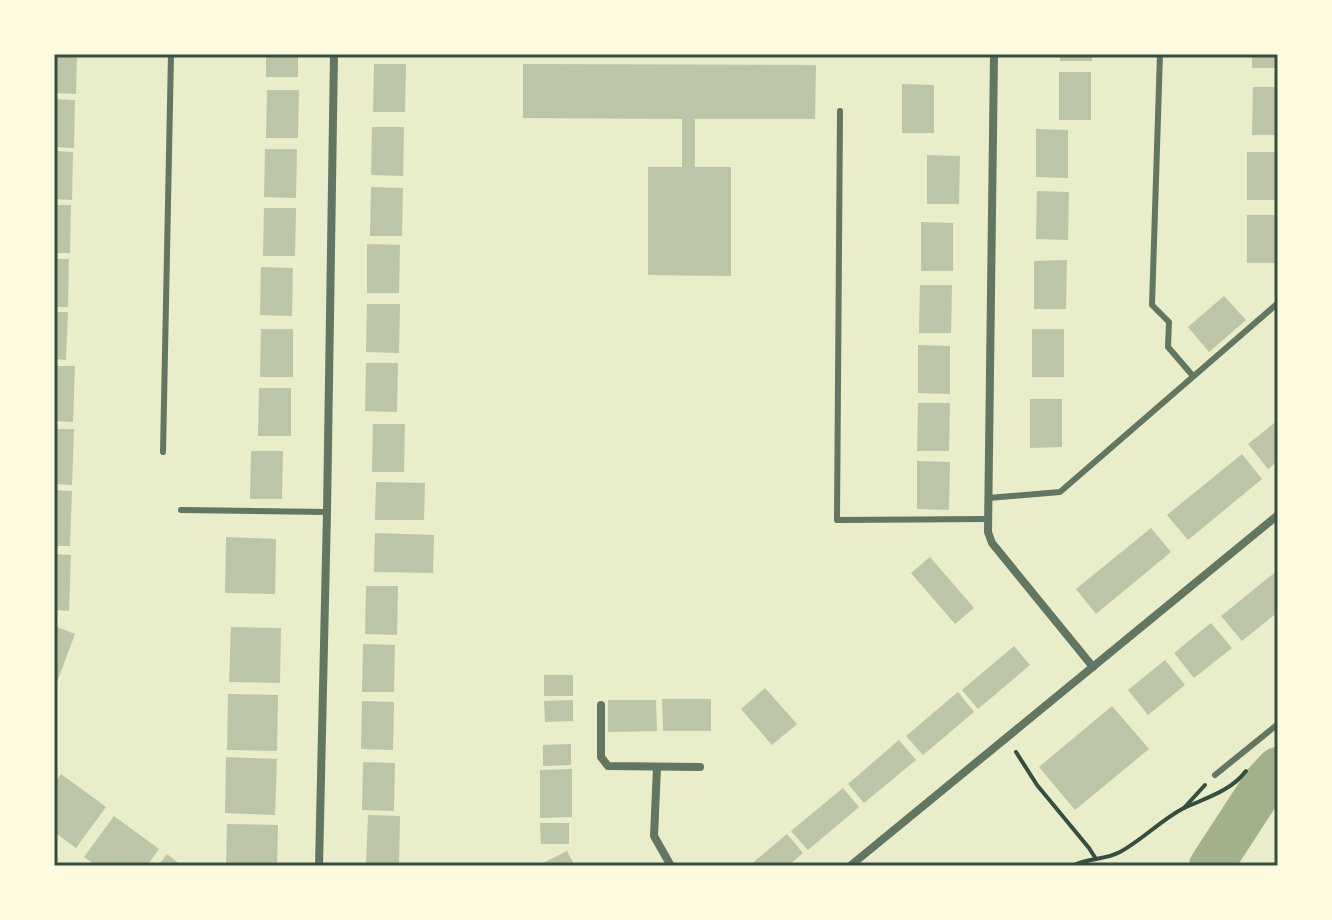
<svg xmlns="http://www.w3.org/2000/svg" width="1332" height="920" font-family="Barlow,sans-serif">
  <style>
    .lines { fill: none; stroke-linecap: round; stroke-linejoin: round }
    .river { stroke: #a3b18a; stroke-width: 44 }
    .building { fill: #bcc5a7 }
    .path { stroke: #344e41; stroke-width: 4 }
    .service { stroke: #617663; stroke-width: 6 }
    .minor { stroke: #617663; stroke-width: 8 }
    .neatline { fill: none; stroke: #344e41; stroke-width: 3 }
  </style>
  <rect width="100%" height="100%" fill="#e9edc9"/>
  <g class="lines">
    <!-- river -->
    <polyline class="river" points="1211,866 1265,783 1278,769"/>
  </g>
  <!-- building -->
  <g class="building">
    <polygon points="54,54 77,54 76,94 54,93"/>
    <rect x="266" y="54" width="32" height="23"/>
    <rect x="1060" y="54" width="32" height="7"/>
    <rect x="1252" y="54" width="26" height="14"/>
    <polygon points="374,64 406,64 405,112 373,112"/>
    <polygon points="523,64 816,65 815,119 695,119 695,167 731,167 731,276 648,275 648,167 682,167 682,119 523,118"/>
    <rect x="1059" y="72" width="32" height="48"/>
    <polygon points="902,84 934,85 934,133 902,133"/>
    <polygon points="1253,87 1278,87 1278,135 1252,135"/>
    <polygon points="267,90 299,90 298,138 266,138"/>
    <polygon points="54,99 75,100 74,148 54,147"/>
    <polygon points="372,127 404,127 403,176 371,175"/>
    <polygon points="1036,129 1068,130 1068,178 1036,177"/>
    <polygon points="265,149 297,149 296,198 264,197"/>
    <polygon points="54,151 73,152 72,200 54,199"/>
    <rect x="1247" y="152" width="31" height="48"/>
    <polygon points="927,155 960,156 959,204 927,204"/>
    <polygon points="371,187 403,188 402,236 370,236"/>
    <polygon points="1037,191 1069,192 1068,240 1036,239"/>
    <polygon points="54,205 71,205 70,253 54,253"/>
    <polygon points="264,208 296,208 295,256 263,256"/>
    <rect x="1247" y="215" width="31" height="48"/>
    <polygon points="921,222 953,223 953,271 921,271"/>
    <polygon points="367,244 400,245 399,293 367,293"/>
    <polygon points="54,259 69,259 68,307 54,307"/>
    <polygon points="1067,260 1066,309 1034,309 1034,261"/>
    <polygon points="261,267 293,268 292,316 260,315"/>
    <polygon points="920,285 952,285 951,333 919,333"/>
    <polygon points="1224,296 1246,320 1209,352 1188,327"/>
    <polygon points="367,304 400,304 399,353 366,352"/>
    <polygon points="54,312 68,312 66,360 54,359"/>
    <polygon points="261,329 293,329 293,377 260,377"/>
    <rect x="1032" y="329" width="32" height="48"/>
    <polygon points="918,345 950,346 950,394 918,393"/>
    <polygon points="366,363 398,363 397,412 365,411"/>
    <polygon points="54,366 75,366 73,422 54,421"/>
    <polygon points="259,388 291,388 291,436 258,436"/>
    <polygon points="1030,399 1062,399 1062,447 1030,448"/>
    <polygon points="918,403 950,403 949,451 917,451"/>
    <polygon points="1278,420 1278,461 1268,469 1248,444"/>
    <polygon points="373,424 405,424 404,472 372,472"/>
    <polygon points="54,429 74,429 72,485 54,484"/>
    <polygon points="251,451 283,451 282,499 250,499"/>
    <polygon points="1242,454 1262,479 1188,540 1167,515"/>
    <polygon points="917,461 950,462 949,510 917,509"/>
    <polygon points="376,482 425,483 424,520 375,520"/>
    <polygon points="54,490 72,491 70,546 54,546"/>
    <polygon points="1151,528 1171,552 1096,614 1076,589"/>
    <polygon points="375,533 434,535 433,573 374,572"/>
    <polygon points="226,537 276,539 275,594 225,593"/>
    <polygon points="54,554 71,555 69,611 54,610"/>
    <polygon points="930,557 974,608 955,624 911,573"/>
    <polygon points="1278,570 1278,612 1242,641 1221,616"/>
    <polygon points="366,586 398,586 397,635 365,634"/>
    <polygon points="1211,623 1232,648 1194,678 1174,653"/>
    <polygon points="54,626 75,634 54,690"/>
    <polygon points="231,627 281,628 280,683 229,682"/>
    <polygon points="363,644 395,645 394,692 362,692"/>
    <polygon points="1014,646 1030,665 978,709 962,690"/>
    <polygon points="1165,660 1185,685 1148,715 1128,690"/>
    <rect x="544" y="675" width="29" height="21"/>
    <polygon points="765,688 797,724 772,745 741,709"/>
    <polygon points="958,692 974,712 923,755 906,736"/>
    <polygon points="228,694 278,695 277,751 227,750"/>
    <polygon points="662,699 711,699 711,731 663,731"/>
    <polygon points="573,700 573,721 545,722 544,701"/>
    <polygon points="608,700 656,700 657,731 608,732"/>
    <polygon points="362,701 394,702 393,750 361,749"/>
    <polygon points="1112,706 1149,749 1075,810 1039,767"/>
    <polygon points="899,740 916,760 864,803 848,784"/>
    <polygon points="571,744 571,765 543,766 543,745"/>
    <polygon points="226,757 277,759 275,815 225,813"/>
    <polygon points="363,762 395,763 394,811 362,810"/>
    <polygon points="572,769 572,817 540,818 540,770"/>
    <polygon points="61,774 106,807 76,848 54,832 54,784"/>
    <polygon points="843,788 859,807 808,850 791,831"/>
    <polygon points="368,815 400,816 399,866 366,866"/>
    <polygon points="114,816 159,849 147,866 97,866 84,857"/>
    <polygon points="540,823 569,823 569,844 541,844"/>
    <polygon points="227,824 278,825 277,866 226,866"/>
    <polygon points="787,834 803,853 788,866 749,866"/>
    <polygon points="567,851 575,866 537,866"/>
    <polygon points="167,854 182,866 158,866"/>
  </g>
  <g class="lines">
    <!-- path -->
    <g class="path">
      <polyline points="1016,752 1037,785 1089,848 1096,859"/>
      <polyline points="1184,808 1205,785"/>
      <path d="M1072 866C1087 858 1105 860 1120 852 1142 840 1160 821 1182 809 1205 798 1230 792 1246 771"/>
    </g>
    <!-- service -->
    <g class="service">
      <polyline points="1160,54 1152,305 1169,322 1168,347 1193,376"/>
      <polyline points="840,111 837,520 987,519"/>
      <polyline points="163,452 171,54"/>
      <polyline points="988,498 1060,492 1278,303"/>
      <polyline points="181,510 327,512"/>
      <polyline points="1215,775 1278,724"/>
    </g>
    <!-- minor -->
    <g class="minor">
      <polyline points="994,54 988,532 992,543 1093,667"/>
      <polyline points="601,705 601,757 608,766 700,767"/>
      <polyline points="657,767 654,836 671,866"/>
      <polyline points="319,866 327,512 334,54"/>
      <polyline points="850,866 1278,515"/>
    </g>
  </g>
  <!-- border -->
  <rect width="1332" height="920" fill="none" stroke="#fefae0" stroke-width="112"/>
  <rect x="56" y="56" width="1220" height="808" class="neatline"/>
</svg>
